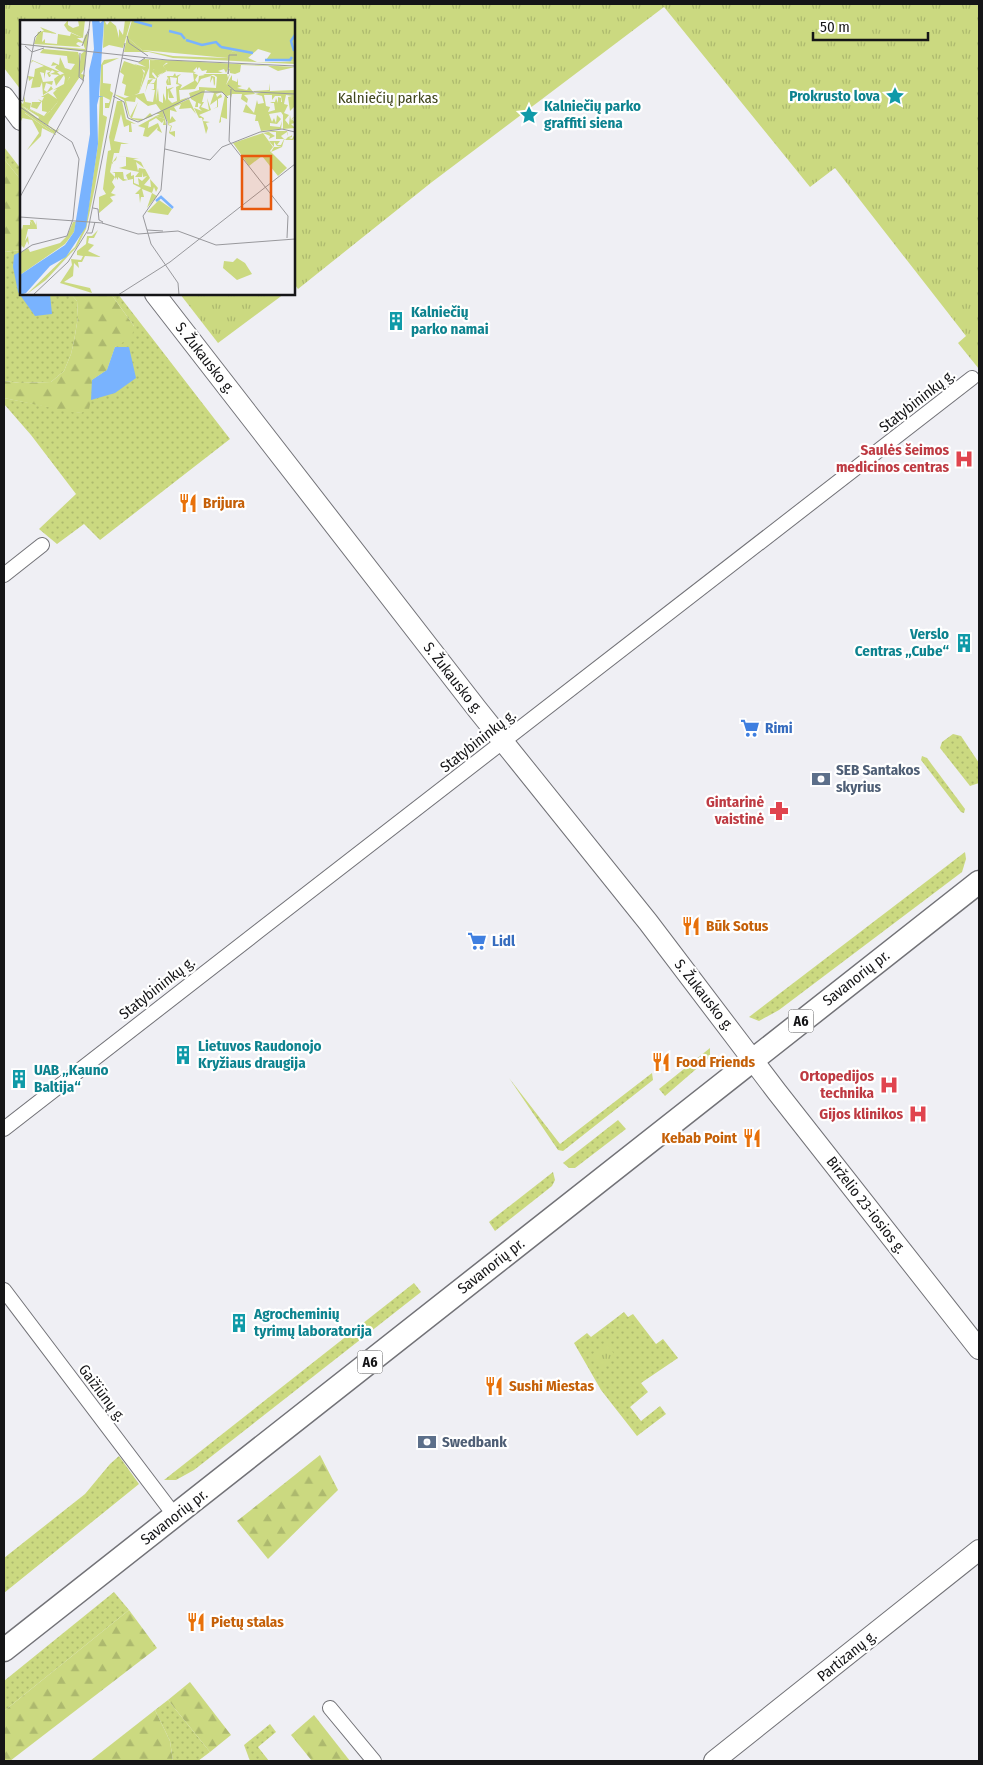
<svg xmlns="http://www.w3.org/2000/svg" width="983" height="1765" font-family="'Fira Sans Condensed',sans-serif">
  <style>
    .grass { fill: url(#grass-dots) }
    .forest { fill: url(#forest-firs) }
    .park { fill: url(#park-tufts) }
    .water { fill: #79b3fe }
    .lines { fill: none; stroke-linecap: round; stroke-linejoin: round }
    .street-casing { stroke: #727277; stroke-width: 16 }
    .secondary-casing { stroke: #727277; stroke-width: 22 }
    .primary-casing { stroke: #727277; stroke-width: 25 }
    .street { stroke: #fff; stroke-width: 14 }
    .secondary { stroke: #fff; stroke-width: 20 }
    .primary { stroke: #fff; stroke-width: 22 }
    .labels { text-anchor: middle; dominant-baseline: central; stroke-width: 4.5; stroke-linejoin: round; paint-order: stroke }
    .shield { fill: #fff; stroke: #5b5b5d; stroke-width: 1 }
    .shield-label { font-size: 14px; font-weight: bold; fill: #151517 }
    .culture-label { font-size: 15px; font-weight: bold; fill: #0d838f; stroke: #fff; text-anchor: start }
    .park-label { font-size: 15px; fill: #40461d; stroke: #fff }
    .street-label { font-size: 15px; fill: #151517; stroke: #fff }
    .health-label { font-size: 15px; font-weight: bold; fill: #be3a42; stroke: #fff; text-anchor: end }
    .food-label { font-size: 15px; font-weight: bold; fill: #c56008; stroke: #fff; text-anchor: start }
    .shop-label { font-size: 15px; font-weight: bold; fill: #366cbe; stroke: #fff; text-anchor: start }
    .service-label { font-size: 15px; font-weight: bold; fill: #4e5e75; stroke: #fff; text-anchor: start }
    .inset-river { fill: none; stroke: #79b3fe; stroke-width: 2.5 }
    .inset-road { fill: none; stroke: #98989c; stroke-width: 1 }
    .view { fill: #e8590c; fill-opacity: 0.15; stroke: #e8590c; stroke-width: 2.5 }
    .inset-edge { fill: none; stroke: #151517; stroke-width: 2.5 }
  </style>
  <defs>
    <pattern id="grass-dots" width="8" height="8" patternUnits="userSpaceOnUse" patternTransform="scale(1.25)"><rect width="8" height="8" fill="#cbd980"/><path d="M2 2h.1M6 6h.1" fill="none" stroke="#adb96e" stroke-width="1.8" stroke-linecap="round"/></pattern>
    <pattern id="forest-firs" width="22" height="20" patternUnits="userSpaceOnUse" patternTransform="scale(1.25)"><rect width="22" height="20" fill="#cbd980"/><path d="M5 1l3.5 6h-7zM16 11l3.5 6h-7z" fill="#adb96e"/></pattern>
    <pattern id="park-tufts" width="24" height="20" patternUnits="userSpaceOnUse" patternTransform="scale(1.25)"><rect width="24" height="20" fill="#cbd980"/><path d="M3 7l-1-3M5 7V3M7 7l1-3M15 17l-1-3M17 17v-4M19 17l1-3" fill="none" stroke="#adb96e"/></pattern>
  </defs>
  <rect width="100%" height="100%" fill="#efeff4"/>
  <!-- grass -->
  <g class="grass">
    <polygon points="4,147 21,169 21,180 4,159"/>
    <polygon points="21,250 21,294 71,294 77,301 78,317 74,341 71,354 64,371 51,382 20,383 4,381 4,252"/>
    <polygon points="111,294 118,294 230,439 100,540 84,524 57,544 39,529 76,494 31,435 4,404 4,398 81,413 92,380 107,370 115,347 134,326"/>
    <polygon points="953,734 961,736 979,763 979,783 970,786 940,748 942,742"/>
    <polygon points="922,756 927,758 965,809 964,813 961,812 921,760"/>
    <polygon points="965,852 966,859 962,872 779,1010 759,1021 749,1017"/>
    <polygon points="710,1048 710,1057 665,1096 659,1089"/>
    <polygon points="652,1073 653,1080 563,1151 558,1150 509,1078 560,1144"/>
    <polygon points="618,1120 626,1129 575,1168 569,1168 563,1163"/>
    <polygon points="553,1172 555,1180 552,1186 495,1231 489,1222"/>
    <polygon points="414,1283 421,1292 194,1470 176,1480 164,1480"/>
    <polygon points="624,1312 628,1317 633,1314 656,1344 663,1339 678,1358 641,1383 648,1392 630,1407 641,1421 660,1406 666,1414 637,1436 601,1390 574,1343 587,1333 591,1337"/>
    <polygon points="119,1456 139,1484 4,1593 4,1558 85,1494 110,1464"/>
    <polygon points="114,1592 129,1610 4,1711 4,1681"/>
    <polygon points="168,1700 210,1752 198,1761 173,1761 170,1741 155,1710"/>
    <polygon points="270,1724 276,1732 258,1747 269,1761 250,1761 244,1745"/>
  </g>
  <!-- forest -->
  <g class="forest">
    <polygon points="4,159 21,180 21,250 4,252"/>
    <polygon points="71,294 111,294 134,326 132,337 115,347 107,370 92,380 91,400 89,409 81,413 71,412 4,398 4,381 20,383 51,382 64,371 71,354 74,341 78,317 77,301"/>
    <polygon points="320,1455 338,1490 268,1559 237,1521"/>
    <polygon points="129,1610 157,1648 10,1761 4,1761 4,1711"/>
    <polygon points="190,1682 231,1735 210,1752 168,1700"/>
    <polygon points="155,1710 170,1741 173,1761 90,1761"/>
    <polygon points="314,1715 350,1761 312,1761 291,1735"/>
  </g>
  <!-- park -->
  <g class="park">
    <polygon points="4,4 979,4 979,369 958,343 966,336 835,168 810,187 664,7 432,182 298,289 295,285 294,286 294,21 21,21 21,90 4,68"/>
    <polygon points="180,294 284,294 218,343"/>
    <polygon points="607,1344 616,1357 600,1368 591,1355"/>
  </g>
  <!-- water -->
  <g class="water">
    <polygon points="20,252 21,252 21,294 50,294 52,314 35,316 18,292 13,267 14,255"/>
    <polygon points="115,347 129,347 136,378 115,393 91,400 92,380 107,370"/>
  </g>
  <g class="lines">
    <!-- street casing -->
    <g class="street-casing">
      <g id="street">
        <polyline points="4,575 42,545"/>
        <path d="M4 1129C326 878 649 629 972 378"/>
        <polyline points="4,1290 175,1516"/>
        <polyline points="330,1708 374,1761"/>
      </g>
    </g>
    <!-- secondary casing -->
    <g class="secondary-casing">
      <g id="secondary">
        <polyline points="4,97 21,120"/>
        <polyline points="155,294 477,709 648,922 777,1092 979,1349"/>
        <polyline points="714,1761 979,1550"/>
      </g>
    </g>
    <!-- primary casing -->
    <g class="primary-casing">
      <polyline id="primary" points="4,1650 979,882"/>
    </g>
    <!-- street -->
    <use href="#street" class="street"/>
    <!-- secondary -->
    <use href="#secondary" class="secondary"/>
    <!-- primary -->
    <use href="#primary" class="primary"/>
  </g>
  <!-- icons -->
  <defs>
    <g id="sight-bare" transform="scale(1.5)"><path d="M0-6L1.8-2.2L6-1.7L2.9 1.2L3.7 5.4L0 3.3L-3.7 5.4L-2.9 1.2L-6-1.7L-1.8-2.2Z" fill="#0f9aa8" stroke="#fff" stroke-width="2.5" paint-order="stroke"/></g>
    <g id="building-bare" transform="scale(1.5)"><path d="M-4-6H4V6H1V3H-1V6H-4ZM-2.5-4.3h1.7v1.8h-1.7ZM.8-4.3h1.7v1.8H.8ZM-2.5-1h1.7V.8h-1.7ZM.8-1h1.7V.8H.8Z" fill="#0f9aa8" stroke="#fff" stroke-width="2.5" paint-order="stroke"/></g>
    <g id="hospital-bare" transform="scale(1.5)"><path d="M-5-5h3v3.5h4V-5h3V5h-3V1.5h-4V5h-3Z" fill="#e0444e" stroke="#fff" stroke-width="2.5" paint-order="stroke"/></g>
    <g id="restaurant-bare" transform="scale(1.5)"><path d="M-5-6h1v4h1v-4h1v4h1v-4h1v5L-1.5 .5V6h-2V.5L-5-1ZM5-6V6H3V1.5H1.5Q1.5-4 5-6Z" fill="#e8710a" stroke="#fff" stroke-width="2.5" paint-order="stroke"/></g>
    <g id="supermarket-bare" transform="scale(1.5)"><path d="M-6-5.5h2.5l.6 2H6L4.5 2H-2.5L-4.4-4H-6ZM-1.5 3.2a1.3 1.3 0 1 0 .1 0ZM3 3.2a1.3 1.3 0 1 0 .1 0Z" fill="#3f7fe0" stroke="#fff" stroke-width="2.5" paint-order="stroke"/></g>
    <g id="bank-bare" transform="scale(1.5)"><path d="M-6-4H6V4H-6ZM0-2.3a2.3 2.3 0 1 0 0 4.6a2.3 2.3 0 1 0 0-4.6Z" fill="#5c6f8a" stroke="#fff" stroke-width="2.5" paint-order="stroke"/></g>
    <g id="pharmacy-bare" transform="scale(1.5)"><path d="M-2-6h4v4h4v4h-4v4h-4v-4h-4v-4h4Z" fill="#e0444e" stroke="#fff" stroke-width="2.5" paint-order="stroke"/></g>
  </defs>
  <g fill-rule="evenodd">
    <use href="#sight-bare" x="895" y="96"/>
    <use href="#sight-bare" x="529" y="115"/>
    <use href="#building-bare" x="396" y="321"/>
    <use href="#hospital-bare" x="964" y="459"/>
    <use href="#restaurant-bare" x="188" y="503"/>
    <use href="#building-bare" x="964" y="643"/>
    <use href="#supermarket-bare" x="750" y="728"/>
    <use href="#bank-bare" x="821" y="779"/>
    <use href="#pharmacy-bare" x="779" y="811"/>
    <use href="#restaurant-bare" x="691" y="926"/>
    <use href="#supermarket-bare" x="477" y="941"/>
    <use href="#building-bare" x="183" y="1055"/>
    <use href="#restaurant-bare" x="661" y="1062"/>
    <use href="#building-bare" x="19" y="1079"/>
    <use href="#hospital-bare" x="889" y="1085"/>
    <use href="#hospital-bare" x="918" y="1114"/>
    <use href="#restaurant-bare" x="752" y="1138"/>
    <use href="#building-bare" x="239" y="1323"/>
    <use href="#restaurant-bare" x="494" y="1386"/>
    <use href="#bank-bare" x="427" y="1442"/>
    <use href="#restaurant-bare" x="196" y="1622"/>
  </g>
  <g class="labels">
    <!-- shield labels -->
    <g class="shield">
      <rect x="788.5" y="1009.5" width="25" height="23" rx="4"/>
      <rect x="357.5" y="1350.5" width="25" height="23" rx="4"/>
    </g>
    <g class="shield-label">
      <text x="801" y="1021">A6</text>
      <text x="370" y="1362">A6</text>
    </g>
    <!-- culture labels -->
    <g class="culture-label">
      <text x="880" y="96" text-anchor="end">Prokrusto lova</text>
      <text x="544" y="106">Kalniečių parko<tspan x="544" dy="17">graffiti siena</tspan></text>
      <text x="411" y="312">Kalniečių<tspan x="411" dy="17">parko namai</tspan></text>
      <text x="949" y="634" text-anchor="end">Verslo<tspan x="949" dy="17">Centras „Cube“</tspan></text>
      <text x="198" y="1046">Lietuvos Raudonojo<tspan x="198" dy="17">Kryžiaus draugija</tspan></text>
      <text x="34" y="1070">UAB „Kauno<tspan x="34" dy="17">Baltija“</tspan></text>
      <text x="254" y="1314">Agrocheminių<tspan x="254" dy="17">tyrimų laboratorija</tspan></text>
    </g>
    <!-- park labels -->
    <g class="park-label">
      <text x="388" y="98">Kalniečių parkas</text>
    </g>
    <!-- street labels -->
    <g class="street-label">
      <text transform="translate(205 358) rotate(52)">S. Žukausko g.</text>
      <text transform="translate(917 401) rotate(-38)">Statybininkų g.</text>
      <text transform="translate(453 678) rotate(52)">S. Žukausko g.</text>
      <text transform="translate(478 741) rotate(-38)">Statybininkų g.</text>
      <text transform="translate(856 978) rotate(-38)">Savanorių pr.</text>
      <text transform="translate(157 988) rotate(-38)">Statybininkų g.</text>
      <text transform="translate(704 995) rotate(52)">S. Žukausko g.</text>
      <text transform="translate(866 1205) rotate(52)">Birželio 23-iosios g.</text>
      <text transform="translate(491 1266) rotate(-38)">Savanorių pr.</text>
      <text transform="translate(102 1393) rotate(53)">Gaižiūnų g.</text>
      <text transform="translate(174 1517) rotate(-38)">Savanorių pr.</text>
      <text transform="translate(847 1656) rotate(-39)">Partizanų g.</text>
    </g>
    <!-- health labels -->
    <g class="health-label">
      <text x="949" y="450">Saulės šeimos<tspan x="949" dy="17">medicinos centras</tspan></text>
      <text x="764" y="802">Gintarinė<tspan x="764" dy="17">vaistinė</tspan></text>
      <text x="874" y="1076">Ortopedijos<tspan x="874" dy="17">technika</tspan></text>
      <text x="903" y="1114">Gijos klinikos</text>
    </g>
    <!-- food labels -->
    <g class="food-label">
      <text x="203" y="503">Brijura</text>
      <text x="706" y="926">Būk Sotus</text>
      <text x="676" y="1062">Food Friends</text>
      <text x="737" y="1138" text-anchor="end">Kebab Point</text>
      <text x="509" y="1386">Sushi Miestas</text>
      <text x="211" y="1622">Pietų stalas</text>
    </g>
    <!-- shop labels -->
    <g class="shop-label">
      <text x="765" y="728">Rimi</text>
      <text x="492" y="941">Lidl</text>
    </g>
    <!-- service labels -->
    <g class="service-label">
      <text x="836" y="770">SEB Santakos<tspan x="836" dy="17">skyrius</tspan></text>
      <text x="442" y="1442">Swedbank</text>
    </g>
  </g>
  <!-- overview -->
  <g transform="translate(20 20)">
    <rect width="275" height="275" fill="#efeff4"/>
    <path d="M20 7 38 14 50 16 51 13 63 18H57L63 22 65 15 68 14 65 48 61 54 65 55 63 60 59 56 61 34 65 31 0 24 65 29 63 23 58 22 56 24 61 27 14 24 18 12 24 11ZM23 12 38 14 37 24 25 23V19L22 22ZM107 17 122 30 153 36 207 38 213 31 237 42H275V44L153 38 129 32H104ZM124 39 275 47 258 51 248 46 221 45 220 52 215 54 210 53 209 47 206 53 204 49 198 51 203 53H186L187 50 182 51 179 47 177 50V47L173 51 176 53 144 51 137 58 136 81 138 68 139 81 143 83V73L146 81V67L147 66V69L154 67 150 70 154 78H149L148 70V79L152 83 157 81 156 67 160 65 156 64 157 58 150 57 151 65H147L146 62 148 57 149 64 147 56H153L155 53 156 56 161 54 158 57V63L162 65 160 69 174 61 173 53 178 55 175 60 178 63 179 56 185 55 183 54H207L208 58 209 55 210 54 206 65 212 55V60L217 62 218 58V65L222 66 217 68 227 70 229 67 235 74 242 72H234V71L249 70V63L250 71 274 70V87L270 91 268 77 272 76 266 75 264 84 268 85 264 93 269 95 265 100 269 105 270 95 271 101 272 98 275 97 272 99 275 103 271 104 275 108 263 109V91V95L261 92 249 94 252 102 254 98 256 103 257 95 261 99 257 104 250 103V106L260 107 262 101 261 109 241 111 238 101H235L236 95 223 92 226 84 234 93 237 80 238 84 244 83 242 76 235 74 224 75 228 79 227 83 221 79 222 74H212L211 78 210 75 207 76V99L201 97V102L199 103 205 75 202 72 196 74 197 77 201 74 202 77 198 79V87L193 89 197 87V80L190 85 194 73 185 70 182 82H184L181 87 189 90 187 78 191 90 179 95 184 98 183 101 190 102 186 103 188 108 186 114 182 98H179L174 88 182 91 179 88 181 84 178 83V87H175L176 82 171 79 169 73 179 70V67L196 68 197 57 194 55H190L195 57V64L194 66 193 57 190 63 191 56 181 59 175 69 159 70 160 80 169 77 158 84 169 79 176 94 171 88 159 89 161 84 154 87 157 92 150 90V100L152 96 156 101 148 104 152 106 150 112 155 111V117L149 113 151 106 148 105V102L143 93 145 99 136 96 126 101 140 94H136L141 91 136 84 128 86 116 77 115 82 106 81 110 97 118 82 112 98 124 99 130 93 133 96 120 101 112 99 109 96 104 80 95 75 94 74 105 78 119 73 125 51 114 44 126 47 118 43ZM129 40 148 43 143 46 147 51 138 56 135 49 132 51 137 57 134 63 129 64 133 59 128 60 125 73 128 64H134V69L131 70H135L133 82 127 81 124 73 114 75 119 73 129 48V58ZM252 75V80L255 76H261L262 82H261V78L258 77V83L256 78 255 82H252L250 83H254L255 90 248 92 250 87 246 86 244 75ZM12 40 40 52H37L40 55 45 53 38 50 40 49 50 56 37 83 22 100 17 93 2 86 31 109 37 111 40 108 37 112 34 113 36 114V115L5 93 0 103V81L3 84 5 76V82L11 83 10 89 24 96 27 92 22 91V81L17 89 11 87 12 82H21L18 79 22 81 24 77H21L28 73 37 79 33 73 37 69 33 70 44 64 45 58 44 55 36 66 34 59 39 55 30 54 35 52 32 50 29 54 31 55 30 57H29L27 53 31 51 26 50 24 59V53L20 52 23 62 33 61 32 65 26 63 24 70 27 72 31 66 33 69 23 75 22 62 20 67 11 68 13 58 9 61 8 56 14 57 15 49 24 46 13 41 11 43ZM83 63 91 64 90 71 93 73 89 88H85V83H89L90 80 82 76ZM253 111H267L268 114V116L267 112 261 116 265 120 268 117 271 116 272 115V117L269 118 272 119 275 114 274 119 273 120H264L262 127 257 126 254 122V127H262L251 132 254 127 249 121H260L257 125H261L264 119H256V112H249L255 116 249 119 250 116 243 113ZM97 136 107 137 119 139H113L121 142 124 148 116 142 118 151 119 148 125 149 130 158 124 165 131 167 130 159 138 168 136 172 134 167 132 173 137 176 127 188 132 173 122 169 124 177H121L120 183 119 174H115L121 168 113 164V159L103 161 98 157V160L96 157 95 160V153H92L95 152H103L104 159 108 160 106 155 111 152V156L114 155V163L119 165 118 158 122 161 127 156 123 157 122 152V157H115L119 152 99 148 106 146V137L97 136 96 140 93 142V144L92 143ZM139 180 152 189 148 195 127 192Z" fill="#cbd980" fill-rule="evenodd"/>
    <path d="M48 0V5L53 8 59 6 58 0H65L63 18 48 11 44 5ZM84 0 87 5 90 1 96 6 99 18V9L103 15 105 0H111L103 28 89 25 83 28ZM23 29 58 32 61 42 59 58 29 102 28 105 37 111 39 108 37 112 18 99 19 97 2 86 17 93 22 99 30 91 26 88 31 90 37 83 39 72 50 57 35 48 37 45 31 46 33 42 39 45 40 37 45 48 51 50 55 44 48 43 47 36 20 33ZM99 38 83 45V95L87 97 75 167 66 209 57 227 51 233 26 260 7 274 55 227 66 204 78 124 81 45 84 40ZM130 40 147 42 143 46 147 50 137 56 134 49 132 54 136 59 129 58ZM97 81H102L106 99 116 104 111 103 112 112H109V105L104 107 101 94 94 121 109 124H101L99 133H94L90 152 95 157 92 162 95 167 91 173 96 175 90 177 93 181 79 193V177L86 174 83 169 86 145 88 131 91 130 89 117ZM2 92H3L36 115 22 108 21 116 7 130 19 113 12 100 2 98ZM136 96 145 99 146 105H143L144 100 142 103 136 98 129 102 128 108 138 103 142 113 137 110 138 107 128 117 123 116 125 108 118 106ZM10 200H13L16 205V200L17 209H8L5 221 8 216 9 225 7 221 4 228 1 225 2 228 0 225V205L2 210 3 205H10V201L13 205ZM78 210 74 218H69L68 223 74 225 68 231 81 237 65 236 62 242H58L59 248 54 243 53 256 44 262 70 268 72 273 40 263 52 245 51 239 61 240 63 236 57 235V231L66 224 67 216H72Z" fill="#cbd980"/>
    <path d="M104 41 121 47 124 53 119 73 110 77 104 75 106 65 102 63 104 55 100 52ZM217 238 225 243 232 254 217 260 203 248 204 241 213 242Z" fill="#cbd980"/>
    <path d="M112 0H275V42L246 40 251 33 238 29 227 39 213 31 208 38 122 30 107 17ZM243 113 253 127 250 131 267 148 258 156 242 136 229 146 213 123ZM53 202H56L54 212 45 224 0 255V233L8 228 10 232 40 223 47 216Z" fill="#cbd980"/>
    <path d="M72 0H79L80 3 84 0 79 76H84L79 77 77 85 78 124 66 207 46 237 30 246 6 273 0 275V255L45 225 54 212 70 114 69 51 74 29Z" fill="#79b3fe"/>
    <path class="inset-river" d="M114 1 132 6M149 11 161 14 165 19M166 20 182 25 196 22 201 27M201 27 233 33M274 31 271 21 275 15M245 40H270L272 37M136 181 141 177 153 188"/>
    <path class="inset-road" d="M107 16 109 23 128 36M0 24 147 40 275 46M5 26 12 32 24 28M62 26 69 9M60 33 59 57 64 61M102 38 119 42 125 38M209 49 208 54 209 35H217M208 65 215 71 275 74M211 69 209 121 268 196 267 218M93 76 104 82 108 98 118 102 182 72H202L208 78M0 80 3 81 15 17 21 11M0 87 52 122 59 139 53 199 47 216 12 225 0 233M143 91 147 102 141 170 123 196 131 224 158 263 159 275M145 129 190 140 202 127 240 112 262 109 275 112M0 177 63 62 70 0M73 188 78 189 79 200 83 202M0 197 83 203M82 203 118 214 158 211 196 225 275 219M127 210 143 211M67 213H72L75 202M13 275 48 242 68 210 105 23M98 275 150 242 275 144"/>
    <path class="view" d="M222 136H251V189H222Z"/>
    <rect width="275" height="275" class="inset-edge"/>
  </g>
  <!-- border -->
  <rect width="983" height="1765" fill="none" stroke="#151517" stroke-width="10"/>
  <!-- scale -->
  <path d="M813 32v8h115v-8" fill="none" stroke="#151517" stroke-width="2.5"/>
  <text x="820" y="32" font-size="15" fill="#151517" stroke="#ffffff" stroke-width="4" paint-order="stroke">50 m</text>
</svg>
